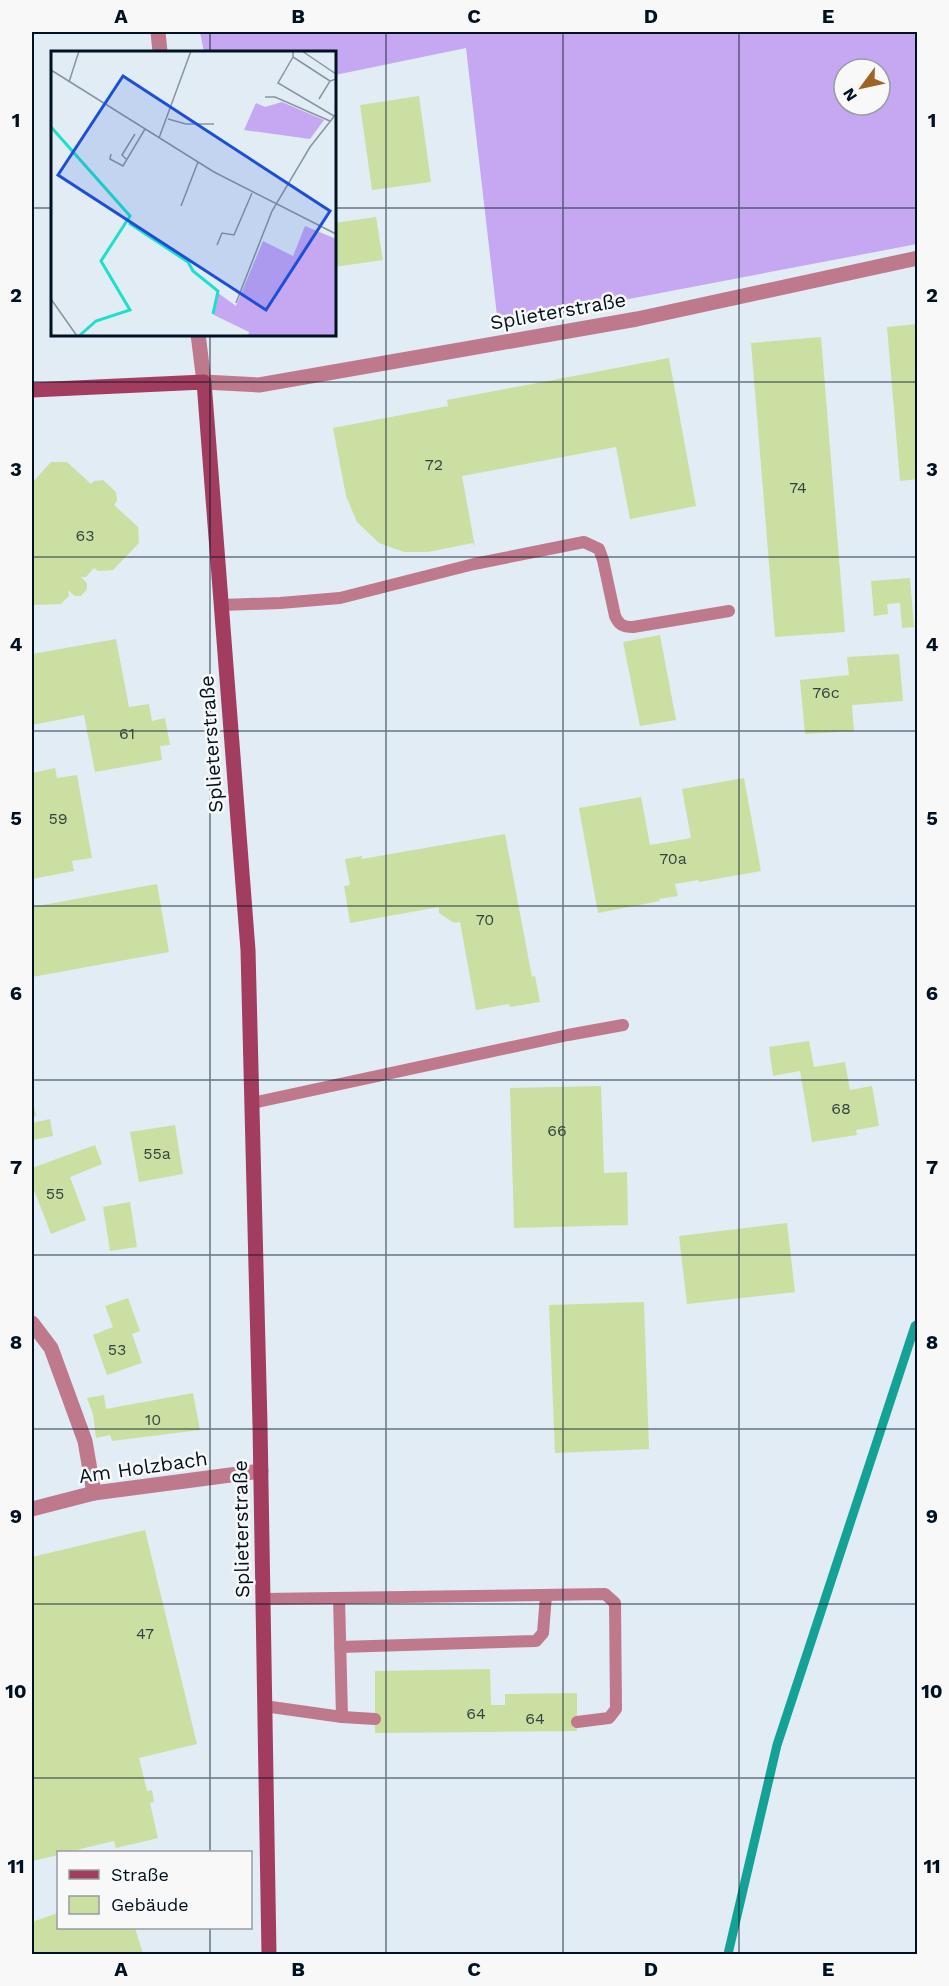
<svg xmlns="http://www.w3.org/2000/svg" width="949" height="1986" font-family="'Work Sans',sans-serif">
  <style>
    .grass { fill: #c5a7f2; fill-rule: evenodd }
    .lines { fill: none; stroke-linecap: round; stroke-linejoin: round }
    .stream { stroke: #14a297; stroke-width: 9 }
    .building { fill: #ccdfa2 }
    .lane { stroke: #bf798c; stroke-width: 12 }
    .street { stroke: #bf798c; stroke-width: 15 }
    .secondary { stroke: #a23d5f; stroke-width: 15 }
    .grid { fill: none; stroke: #001221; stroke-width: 1.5; stroke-opacity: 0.55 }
    .labels { text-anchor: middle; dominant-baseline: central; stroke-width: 5; stroke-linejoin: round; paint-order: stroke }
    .number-label { font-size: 16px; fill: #334541 }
    .street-label { font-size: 20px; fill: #001221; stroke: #f8f8f8 }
    .inset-river { fill: none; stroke: #1de0ca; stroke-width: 3 }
    .inset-road { fill: none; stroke: #8795a0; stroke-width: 1.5 }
    .view { fill: #1d4ed8; fill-opacity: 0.15; stroke: #1d4ed8; stroke-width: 3 }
    .inset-edge { fill: none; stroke: #001221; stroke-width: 3 }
    .neatline { fill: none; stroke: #001221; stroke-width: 2 }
    .grid-label { font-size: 20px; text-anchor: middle; font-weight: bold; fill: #001221 }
  </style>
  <rect width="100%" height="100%" fill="#e1ecf5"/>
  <!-- grass -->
  <path class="grass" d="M200 32H917V244L498 324 466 48 335 75 334 52H204ZM844 69H880V105H844Z"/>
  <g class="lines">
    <!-- stream -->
    <polyline class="stream" points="728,1954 777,1745 915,1326 918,1324"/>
  </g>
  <!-- building -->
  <g class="building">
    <polygon points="419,96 431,182 372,190 360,105"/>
    <polygon points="376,217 383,260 334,267 334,223"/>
    <polygon points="918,324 918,479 900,481 887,327"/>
    <polygon points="821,337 845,632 775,637 751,343"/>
    <polygon points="669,358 696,506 630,519 616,447 462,476 475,547 473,543 428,552 404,552 379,543 357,522 346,496 333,428 448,406 447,400"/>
    <polygon points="51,462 67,462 91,484 94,481 103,480 116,492 117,501 114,505 138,527 139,543 113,570 98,571 94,568 86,577 81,577 87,583 87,589 81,596 75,596 68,590 69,596 61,604 32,605 32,483"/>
    <polygon points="910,578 914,627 902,628 900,603 887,604 888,614 874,616 871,581"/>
    <polygon points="660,635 676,720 640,726 623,642"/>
    <polygon points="116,639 129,707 149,704 152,721 165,718 170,745 160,746 162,760 95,772 84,715 32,725 32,654"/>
    <polygon points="899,654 903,701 852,705 854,731 805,734 800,680 849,675 847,657"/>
    <polygon points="55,768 57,778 77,775 92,858 72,861 74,871 32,879 32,773"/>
    <polygon points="744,778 761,871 699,882 698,880 675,884 678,896 659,899 660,901 598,913 579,808 641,797 650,845 691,838 682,789"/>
    <polygon points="505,834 532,977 535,976 540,1002 510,1007 509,1004 476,1010 460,922 454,923 439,913 439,907 350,923 344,886 350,885 345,859 362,856 362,859"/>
    <polygon points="157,884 169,952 32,977 32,907"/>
    <polygon points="809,1041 814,1067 845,1062 850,1090 872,1086 879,1126 856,1130 857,1135 812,1142 800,1071 773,1076 769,1047"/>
    <polygon points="601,1086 604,1173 627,1172 628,1225 514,1228 510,1088"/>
    <polygon points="32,1096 36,1116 32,1117"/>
    <polygon points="50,1119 53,1136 32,1140 32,1123"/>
    <polygon points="175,1125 183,1174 139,1182 130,1132"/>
    <polygon points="95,1145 102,1164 70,1177 86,1220 51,1234 32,1185 32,1168"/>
    <polygon points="130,1202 137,1247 110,1251 103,1207"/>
    <polygon points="787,1223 795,1292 687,1304 679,1236"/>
    <polygon points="128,1298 140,1331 132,1334 142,1363 107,1375 93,1335 113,1327 105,1306"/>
    <polygon points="644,1302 649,1449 555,1453 549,1305"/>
    <polygon points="193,1393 200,1430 112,1441 110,1435 96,1438 93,1414 87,1398 104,1395 106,1409"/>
    <polygon points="145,1530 197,1744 139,1758 147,1791 152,1790 154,1802 150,1803 158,1838 116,1848 114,1841 68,1852 58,1852 58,1855 32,1861 32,1557"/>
    <polygon points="490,1669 491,1705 505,1705 505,1694 577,1693 577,1731 375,1733 375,1671"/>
    <polygon points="58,1913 58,1928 135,1928 143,1954 32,1954 32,1922"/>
  </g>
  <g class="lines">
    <!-- lane -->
    <g class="lane">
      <path d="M221 605 280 603 340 598 474 564 584 542 599 549 603 560 615 616C619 625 623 627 633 627L729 611"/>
      <polyline points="252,1103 568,1035 623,1025"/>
      <polyline points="339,1598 342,1717"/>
      <polyline points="263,1599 605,1594 615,1603 616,1709 609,1718 577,1722"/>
      <polyline points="340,1647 536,1641 543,1633 546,1595"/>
      <polyline points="264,1706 342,1717 375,1719"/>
    </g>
    <!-- street -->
    <g class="street">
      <polyline points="158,32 160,52"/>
      <polyline points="198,334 204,382 259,385 637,319 918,258"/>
      <polyline points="32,1323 51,1348 85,1441 94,1493"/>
      <polyline points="32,1509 94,1493 261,1471"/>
    </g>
    <!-- secondary -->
    <polyline class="secondary" points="32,390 204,382 248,950 260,1425 269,1954"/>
  </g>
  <!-- grid -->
  <path class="grid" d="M210 32V52M386 32V1954M563 32V1954M739 32V1954M32 208H52M334 208H918M210 334V1852M32 382H918M32 557H918M32 731H918M32 906H918M32 1080H918M32 1255H918M32 1429H918M32 1604H918M32 1778H918M210 1928V1954"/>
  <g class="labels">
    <!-- number labels -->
    <g class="number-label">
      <text x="434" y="464">72</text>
      <text x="798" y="487">74</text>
      <text x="85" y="535">63</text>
      <text x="826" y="692">76c</text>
      <text x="127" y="733">61</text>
      <text x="58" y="818">59</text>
      <text x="673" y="858">70a</text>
      <text x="485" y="919">70</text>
      <text x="841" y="1108">68</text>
      <text x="557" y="1130">66</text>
      <text x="157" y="1153">55a</text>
      <text x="55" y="1193">55</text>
      <text x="117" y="1349">53</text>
      <text x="153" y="1419">10</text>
      <text x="145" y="1633">47</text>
      <text x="476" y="1713">64</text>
      <text x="535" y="1718">64</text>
    </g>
    <!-- street labels -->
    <g class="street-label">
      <text transform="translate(558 311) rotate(-10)">Splieterstraße</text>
      <text transform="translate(211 744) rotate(-94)">Splieterstraße</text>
      <text transform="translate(143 1467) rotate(-8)">Am Holzbach</text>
      <text transform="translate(241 1529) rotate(-91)">Splieterstraße</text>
    </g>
  </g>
  <!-- overview -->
  <g transform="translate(51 51)">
    <rect width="285" height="285" fill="#e1ecf5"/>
    <path d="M231 51 273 69 259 88 193 79 205 52 214 56ZM254 175 285 188V285H197L198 281 163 264 167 242 185 255 212 190 242 205Z" fill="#c5a7f2"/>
    <path class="inset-river" d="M0 76 79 165 50 210 79 259 45 270 28 285M78 172 137 211 142 220 167 240 162 263"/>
    <path class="inset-road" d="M242 0V6L279 30M251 0 285 23M242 6 227 32 283 65M0 19 163 121 285 183M18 31 28 0M214 46H224L279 70M268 48 279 30 285 28M117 68 135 73H163M108 87 140 0M60 103 59 108 72 115 94 78M75 108 71 104 84 83M130 155 147 111M166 194 171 182 183 184 201 142M0 248 26 285M185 252 221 160 259 96 285 63"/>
    <path class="view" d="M72 25 279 160 215 259 7 124Z"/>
    <rect width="285" height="285" class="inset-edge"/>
  </g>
  <!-- border -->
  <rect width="949" height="1986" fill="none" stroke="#f8f8f8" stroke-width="66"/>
  <!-- legend -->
  <rect x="57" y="1851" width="195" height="78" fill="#f8f8f8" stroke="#959ca2" stroke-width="1.5"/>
  <rect x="69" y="1870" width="30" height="9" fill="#a23d5f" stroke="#959ca2" stroke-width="1.5"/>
  <text x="111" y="1881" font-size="18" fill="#001221">Straße</text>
  <rect x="69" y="1896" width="30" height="18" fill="#ccdfa2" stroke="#959ca2" stroke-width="1.5"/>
  <text x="111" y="1911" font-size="18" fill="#001221">Gebäude</text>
  <!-- north arrow -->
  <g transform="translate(862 87) rotate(237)"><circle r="28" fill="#f8f8f8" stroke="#959ca2" stroke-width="1.5"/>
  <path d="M0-4.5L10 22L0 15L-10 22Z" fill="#a06326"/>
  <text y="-9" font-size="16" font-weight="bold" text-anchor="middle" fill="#001221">N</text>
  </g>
  <rect x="33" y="33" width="883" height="1920" class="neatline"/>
  <g class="grid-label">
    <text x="121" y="23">A</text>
    <text x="298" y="23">B</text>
    <text x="474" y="23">C</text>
    <text x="651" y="23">D</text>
    <text x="828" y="23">E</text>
    <text x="16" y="127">1</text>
    <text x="932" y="127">1</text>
    <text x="16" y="302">2</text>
    <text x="932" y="302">2</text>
    <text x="16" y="476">3</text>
    <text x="932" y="476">3</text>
    <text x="16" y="651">4</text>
    <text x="932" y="651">4</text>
    <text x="16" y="825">5</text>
    <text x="932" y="825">5</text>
    <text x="16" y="1000">6</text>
    <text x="932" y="1000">6</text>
    <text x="16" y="1174">7</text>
    <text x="932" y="1174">7</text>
    <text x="16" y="1349">8</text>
    <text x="932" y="1349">8</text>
    <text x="16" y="1523">9</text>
    <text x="932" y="1523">9</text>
    <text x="16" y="1698">10</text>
    <text x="932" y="1698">10</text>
    <text x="16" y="1873">11</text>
    <text x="932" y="1873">11</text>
    <text x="121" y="1976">A</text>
    <text x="298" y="1976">B</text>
    <text x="474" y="1976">C</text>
    <text x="651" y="1976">D</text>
    <text x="828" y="1976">E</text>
  </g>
</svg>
